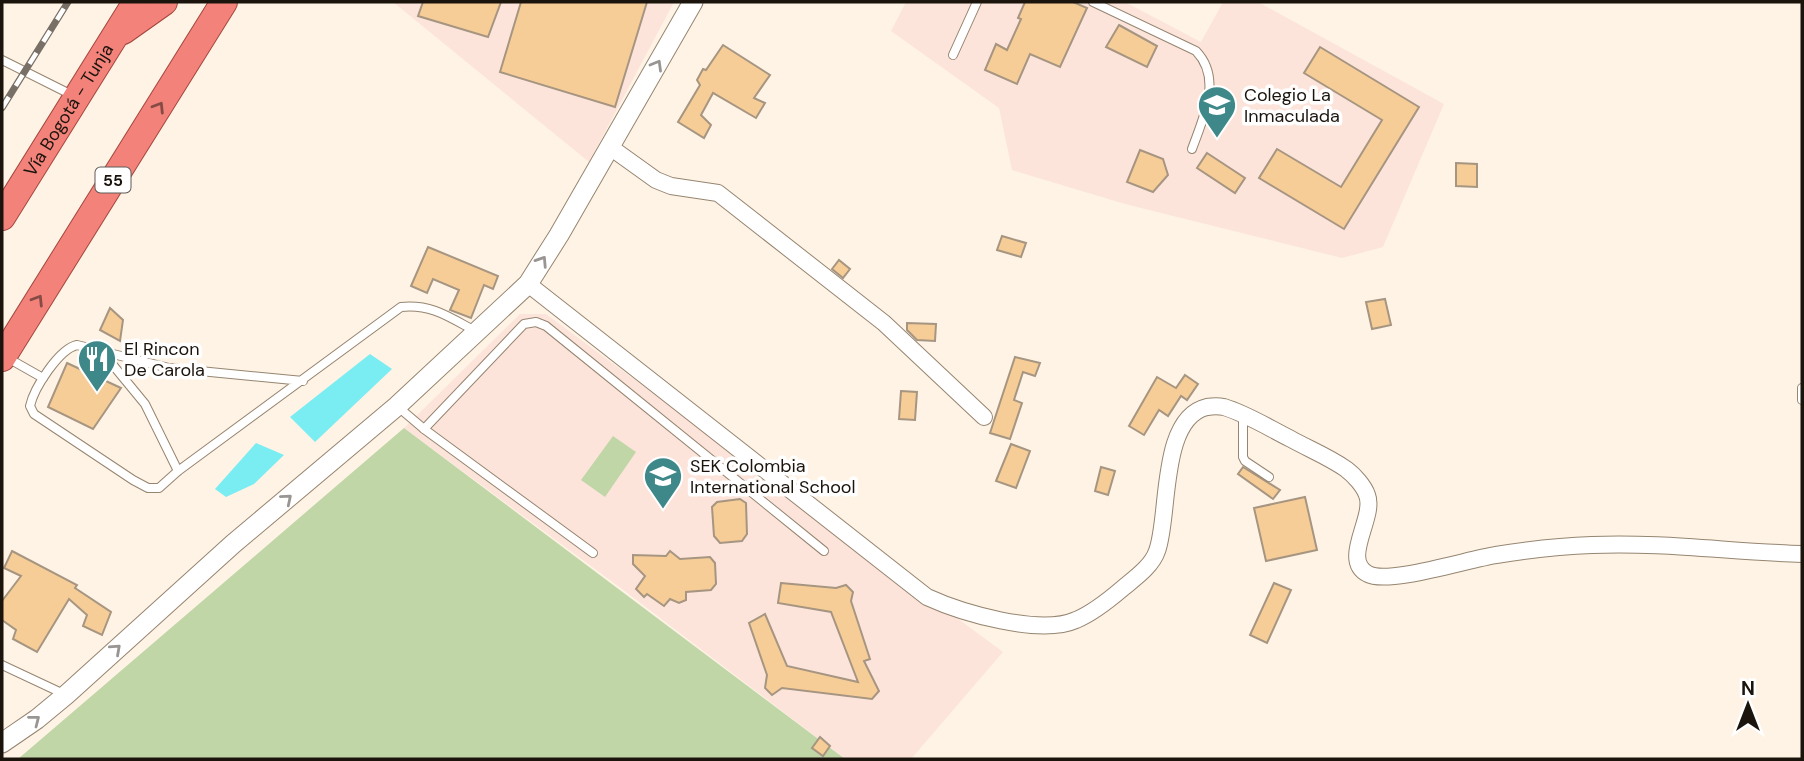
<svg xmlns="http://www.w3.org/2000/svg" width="1804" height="761" font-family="'DM Sans',sans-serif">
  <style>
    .education { fill: #fde4db }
    .green { fill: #c0d6a7 }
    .water { fill: #79edf2 }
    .building { fill: #f7cd97; stroke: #a69581; stroke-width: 2 }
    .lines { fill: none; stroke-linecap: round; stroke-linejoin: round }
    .service-casing { stroke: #968570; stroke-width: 10 }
    .minor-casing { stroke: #968570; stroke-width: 18 }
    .tertiary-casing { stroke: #968570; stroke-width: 21 }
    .trunk-casing { stroke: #a4473e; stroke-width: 28 }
    .service { stroke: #fff; stroke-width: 8 }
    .minor { stroke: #fff; stroke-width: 16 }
    .tertiary { stroke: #fff; stroke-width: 19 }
    .trunk { stroke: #f2827a; stroke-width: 26 }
    .rail-casing { stroke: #786f66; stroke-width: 7 }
    .rail { stroke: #fff; stroke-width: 4.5; stroke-dasharray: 13; stroke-linecap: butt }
    .oneway { stroke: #989592 }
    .oneway2 { stroke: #864b44 }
    .labels { text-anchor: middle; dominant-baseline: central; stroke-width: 7; stroke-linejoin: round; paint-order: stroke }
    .shield { fill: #fff; stroke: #5f5a56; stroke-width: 2 }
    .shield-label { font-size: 16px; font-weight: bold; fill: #1b140d }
    .poi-label { font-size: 18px; fill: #1b140d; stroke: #fff; text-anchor: start }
    .street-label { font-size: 18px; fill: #1b140d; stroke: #fff }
  </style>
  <rect width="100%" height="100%" fill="#fef3e5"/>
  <!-- education -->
  <g class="education">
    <polygon points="393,2 674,2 589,162"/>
    <polygon points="906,2 1125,2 1201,42 1223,2 1258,2 1444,104 1383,247 1342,258 1125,204 1012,170 999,108 891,31"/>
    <polygon points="520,314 546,314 1003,652 911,759 845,759 626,592 404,428"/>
  </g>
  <!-- green -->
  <g class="green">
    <polygon points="404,428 845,759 18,759"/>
    <polygon points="613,436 636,452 605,497 581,480"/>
  </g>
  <!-- water -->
  <g class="water">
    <polygon points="370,354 392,369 315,442 290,417"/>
    <polygon points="256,443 284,455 254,484 226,497 215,489"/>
  </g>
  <!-- building -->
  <g class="building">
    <polygon points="423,2 501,2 488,37 418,16"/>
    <polygon points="521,2 647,2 615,107 500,72"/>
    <polygon points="1025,2 1073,2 1087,8 1060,67 1030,54 1017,84 985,70 996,44 1007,50 1021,19 1018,18"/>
    <polygon points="1119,25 1157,46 1147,67 1106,47"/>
    <polygon points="723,45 770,75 754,98 765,103 756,118 713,93 701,115 711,125 704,138 678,122 700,85 697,80 703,69 706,70"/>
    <polygon points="1320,47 1419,107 1344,229 1259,178 1277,149 1341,187 1382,120 1304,73"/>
    <polygon points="1140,150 1163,159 1168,175 1153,192 1127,182"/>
    <polygon points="1207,153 1245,178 1235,193 1197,168"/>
    <polygon points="1456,163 1477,164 1477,187 1456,186"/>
    <polygon points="1002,236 1026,243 1021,257 997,250"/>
    <polygon points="428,247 498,276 493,289 484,285 471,318 450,310 459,290 433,279 427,293 411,286"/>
    <polygon points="839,260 850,269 843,278 832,269"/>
    <polygon points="1385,299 1391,325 1372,329 1366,302"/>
    <polygon points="110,308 123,320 120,341 100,330"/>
    <polygon points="907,323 936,324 935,341 917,340 907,330"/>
    <polygon points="1015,357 1040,363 1035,376 1023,372 1014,400 1022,403 1010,439 990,433"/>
    <polygon points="67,363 121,388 93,429 48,407"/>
    <polygon points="1185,375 1198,384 1187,400 1181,396 1168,416 1159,410 1144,435 1129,426 1157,377 1176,388"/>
    <polygon points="901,391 917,392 915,420 899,419"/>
    <polygon points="1011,444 1030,451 1016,488 996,481"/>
    <polygon points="1101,467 1115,471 1108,495 1095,491"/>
    <polygon points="1243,467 1280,490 1273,499 1238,474"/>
    <polygon points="1305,497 1317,550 1266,561 1254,508"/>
    <polygon points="740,499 746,503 747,534 742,541 720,543 714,536 712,507 717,502"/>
    <polygon points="12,551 77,585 75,588 111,612 102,635 83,626 87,615 69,599 37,652 13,639 16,630 2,620 2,601 21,576 4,568"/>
    <polygon points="670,551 680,559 710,557 715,563 716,584 711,590 686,592 686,600 679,603 670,599 664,606 647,594 644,597 636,589 645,576 633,564 633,555 666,556"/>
    <polygon points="781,583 836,588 846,585 853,592 851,601 870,659 864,661 879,691 872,699 782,688 772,695 765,688 767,675 749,623 765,614 787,666 858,682 831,612 778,603"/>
    <polygon points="1274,583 1291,590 1267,643 1250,635"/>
    <polygon points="820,737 830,746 823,756 812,748"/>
  </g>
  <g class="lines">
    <!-- service casing -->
    <g class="service-casing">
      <g id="service">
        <path d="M1093 2 1196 51C1223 79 1203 118 1192 149"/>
        <polyline points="953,55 977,2"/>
        <polyline points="2,60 72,95"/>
        <polyline points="103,353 145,404 178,471"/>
        <polyline points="6,357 43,378"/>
        <path d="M303 381 169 368 77 345C59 349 34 388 30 406L34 414 133 480 148 488H159L178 471 401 307C432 304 449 317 475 331"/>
        <polyline points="1802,388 1802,400"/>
        <polyline points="397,406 424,429 593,553"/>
        <polyline points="1243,415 1243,457 1245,461 1269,477"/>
        <polyline points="424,429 524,324 536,322 546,326 824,551"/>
        <polyline points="2,665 66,695"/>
      </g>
    </g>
    <!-- minor casing -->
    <g class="minor-casing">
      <g id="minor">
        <polyline points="610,147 656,180 671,186 718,193 884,323 984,417"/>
        <path d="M528 284 927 597C962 613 1040 636 1076 620 1093 613 1109 600 1123 588 1135 578 1152 566 1157 551 1170 517 1159 418 1207 407 1213 406 1219 406 1224 407 1247 414 1269 428 1291 439 1309 449 1329 457 1346 469 1354 475 1364 486 1367 495 1376 517 1340 560 1368 574 1388 585 1469 559 1496 555 1527 550 1560 546 1592 545 1662 542 1732 552 1802 554"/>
      </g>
    </g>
    <!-- tertiary casing -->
    <g class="tertiary-casing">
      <polyline id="tertiary" points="2,743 37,719 66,695 233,544 397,406 528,284 559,235 693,2"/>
    </g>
    <!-- trunk casing -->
    <g class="trunk-casing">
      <g id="trunk">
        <polyline points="123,31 164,2"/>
        <path id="s1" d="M2 217 136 2"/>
        <polyline points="2,358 224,2"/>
      </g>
    </g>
    <!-- service -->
    <use href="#service" class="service"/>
    <!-- minor -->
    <use href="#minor" class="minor"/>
    <!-- tertiary -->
    <use href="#tertiary" class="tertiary"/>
    <!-- trunk -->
    <use href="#trunk" class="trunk"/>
    <!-- rail casing -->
    <g class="rail-casing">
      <polyline id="rail" points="2,108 68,2"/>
    </g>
    <!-- rail -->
    <use href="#rail" class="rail"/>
  </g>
  <!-- one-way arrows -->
  <defs><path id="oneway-chevron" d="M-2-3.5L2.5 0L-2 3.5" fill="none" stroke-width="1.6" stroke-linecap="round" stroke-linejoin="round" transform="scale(1.75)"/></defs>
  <g class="oneway">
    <use href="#oneway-chevron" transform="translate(657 65) rotate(-60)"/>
    <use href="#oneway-chevron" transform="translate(542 261) rotate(-57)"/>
    <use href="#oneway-chevron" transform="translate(287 499) rotate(-40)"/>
    <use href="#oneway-chevron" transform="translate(116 649) rotate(-42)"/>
    <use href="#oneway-chevron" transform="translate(35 720) rotate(-38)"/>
  </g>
  <g class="oneway2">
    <use href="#oneway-chevron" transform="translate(159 107) rotate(-58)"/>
    <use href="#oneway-chevron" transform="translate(38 300) rotate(-58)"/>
  </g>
  <!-- icons -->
  <defs>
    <g id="school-pin" transform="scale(2.0125)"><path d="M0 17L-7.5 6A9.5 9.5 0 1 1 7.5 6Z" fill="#3f8889" stroke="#fff"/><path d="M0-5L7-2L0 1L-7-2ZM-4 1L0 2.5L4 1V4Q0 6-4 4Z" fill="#fff"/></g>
    <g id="restaurant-pin" transform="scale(2.0125)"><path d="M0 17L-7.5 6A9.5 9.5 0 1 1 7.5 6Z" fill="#3f8889" stroke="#fff"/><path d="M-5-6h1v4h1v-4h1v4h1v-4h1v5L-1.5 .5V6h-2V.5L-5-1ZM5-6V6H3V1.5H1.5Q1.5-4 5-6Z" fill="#fff"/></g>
  </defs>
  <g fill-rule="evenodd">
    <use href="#school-pin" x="1217" y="105"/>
    <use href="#restaurant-pin" x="97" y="359"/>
    <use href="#school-pin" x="663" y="476"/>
  </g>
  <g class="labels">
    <!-- shield labels -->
    <rect class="shield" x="95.5" y="167.5" width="35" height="25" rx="5"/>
    <g class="shield-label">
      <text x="113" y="180">55</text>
    </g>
    <!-- poi labels -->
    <g class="poi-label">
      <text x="1244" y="95">Colegio La<tspan x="1244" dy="21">Inmaculada</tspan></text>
      <text x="124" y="349">El Rincon<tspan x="124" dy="21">De Carola</tspan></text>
      <text x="690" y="466">SEK Colombia<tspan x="690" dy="21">International School</tspan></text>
    </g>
    <!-- street labels -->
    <g class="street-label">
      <text stroke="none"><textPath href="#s1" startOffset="126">Vía Bogotá - Tunja</textPath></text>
    </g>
  </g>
  <!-- border -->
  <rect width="1804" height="761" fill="none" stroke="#1b140d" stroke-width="7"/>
  <!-- north arrow -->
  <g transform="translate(1748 705)" stroke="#ffffff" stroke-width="5" paint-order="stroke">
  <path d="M0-5L12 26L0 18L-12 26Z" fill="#1b140d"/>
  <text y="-10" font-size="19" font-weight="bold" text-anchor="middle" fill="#1b140d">N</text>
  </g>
</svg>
